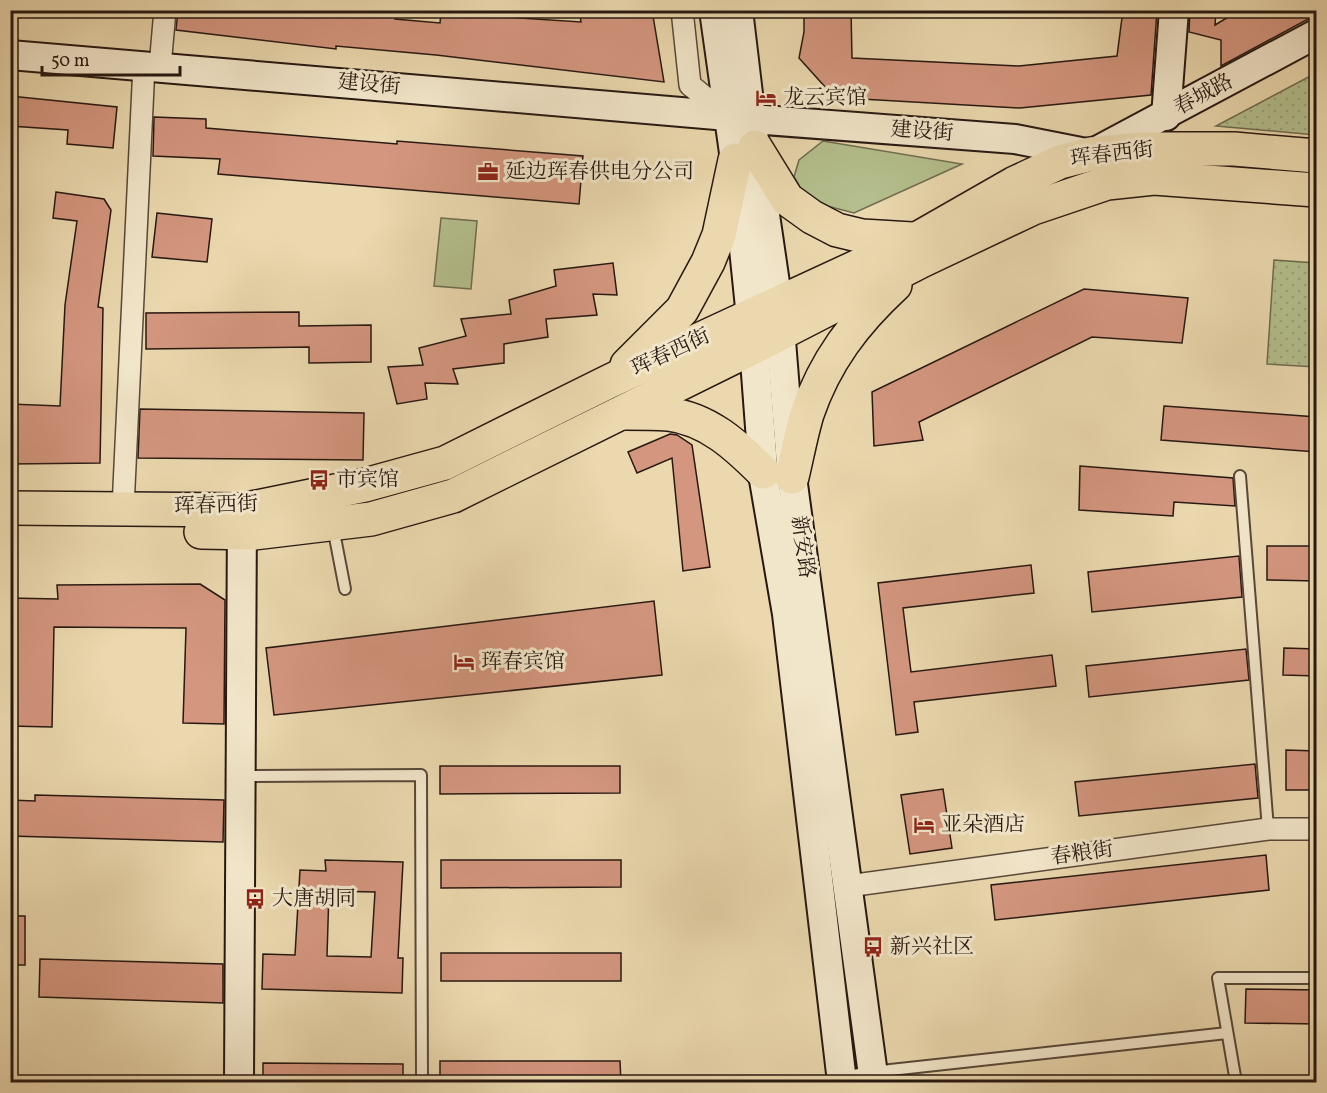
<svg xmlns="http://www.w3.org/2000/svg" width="1327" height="1093" font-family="Vollkorn,'Noto Serif SC',serif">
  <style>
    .green { fill: #b4bf8d; stroke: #6e6c50; stroke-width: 1.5 }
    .park { fill: url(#park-dots); stroke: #6e6c50; stroke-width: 1.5 }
    .building { fill: #d4967f; stroke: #271812; stroke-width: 1.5; fill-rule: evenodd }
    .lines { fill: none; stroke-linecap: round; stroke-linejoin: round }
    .lane-casing { stroke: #584839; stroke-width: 14 }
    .street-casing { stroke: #584839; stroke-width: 24 }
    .secondary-casing { stroke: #271812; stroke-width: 32 }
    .primary-casing { stroke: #271812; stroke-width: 36 }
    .lane { stroke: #f2e6ca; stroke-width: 10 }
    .street { stroke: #f2e6ca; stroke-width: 21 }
    .secondary { stroke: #f2e6ca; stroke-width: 28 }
    .primary { stroke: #ebd8ae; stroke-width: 33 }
    .labels { text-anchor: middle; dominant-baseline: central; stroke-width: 6; stroke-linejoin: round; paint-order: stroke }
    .street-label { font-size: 21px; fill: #271812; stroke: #f2e6ca }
    .poi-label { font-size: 21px; fill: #271812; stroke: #f2e6ca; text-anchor: start }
  </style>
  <defs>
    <pattern id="park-dots" width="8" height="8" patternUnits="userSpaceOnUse" patternTransform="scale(1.5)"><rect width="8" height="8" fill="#b4bf8d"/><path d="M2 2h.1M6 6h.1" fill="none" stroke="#9ba379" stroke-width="1.8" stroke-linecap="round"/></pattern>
  </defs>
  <rect width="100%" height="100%" fill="#ebd8ae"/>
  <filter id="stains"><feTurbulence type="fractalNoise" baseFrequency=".00333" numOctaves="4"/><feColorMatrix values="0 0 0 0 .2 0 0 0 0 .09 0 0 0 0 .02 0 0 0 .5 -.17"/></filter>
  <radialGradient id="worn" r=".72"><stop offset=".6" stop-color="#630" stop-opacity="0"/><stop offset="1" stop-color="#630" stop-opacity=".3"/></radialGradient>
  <!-- green -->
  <g class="green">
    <polygon points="823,141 962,164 854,213 808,201 794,177 799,160"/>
    <polygon points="441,218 477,221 471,289 434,286"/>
  </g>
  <!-- park -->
  <g class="park">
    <polygon points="1316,73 1316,135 1216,126"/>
    <polygon points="1274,260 1316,263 1316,367 1267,364"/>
  </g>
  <!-- building -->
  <g class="building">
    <polygon points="178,10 396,10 395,19 440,23 441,13 581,22 579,10 652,10 664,82 436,55 336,46 336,49 176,30"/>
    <polygon points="804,10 851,10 852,58 1019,66 1117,56 1123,10 1157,10 1151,95 1020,108 861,99 827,89 799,58 804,32"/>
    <polygon points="1190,10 1216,10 1215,25 1240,10 1317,10 1317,18 1308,19 1221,66 1221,40 1189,32"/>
    <polygon points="10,96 117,107 113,148 67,144 68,130 10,126"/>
    <polygon points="154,117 206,119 206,128 397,144 397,141 583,156 579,204 218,174 220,159 153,156"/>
    <polygon points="56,192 104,199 111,210 98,307 103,308 100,463 10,464 10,404 60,406 65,305 77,221 53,218"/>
    <polygon points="157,213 212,219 207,262 152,257"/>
    <polygon points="613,263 617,295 593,294 597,315 546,319 548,337 504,344 504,363 453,369 458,384 425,383 427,399 397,404 388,367 423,365 419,348 466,336 461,319 511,314 509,300 556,286 554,270"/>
    <polygon points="1084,289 1188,298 1182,343 1092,337 919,422 923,440 874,446 872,392"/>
    <polygon points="299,312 299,326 371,325 371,362 309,363 309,347 146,349 146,313"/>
    <polygon points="1164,406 1317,417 1317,452 1161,440"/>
    <polygon points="140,409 364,413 363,460 138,458"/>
    <polygon points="670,434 677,435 692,445 710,567 683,571 672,458 637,473 628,452"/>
    <polygon points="1080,466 1233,478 1235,506 1174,502 1173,516 1079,510"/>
    <polygon points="1267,546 1317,546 1317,581 1267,580"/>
    <polygon points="1239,556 1242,597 1092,612 1088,572"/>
    <polygon points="1031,565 1034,593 903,608 911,672 1052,655 1056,686 914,702 918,732 896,735 878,583"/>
    <polygon points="200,584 225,600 224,724 183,723 186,628 54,627 52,727 10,726 10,598 58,599 57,585"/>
    <polygon points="654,601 662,675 274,715 266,648"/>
    <polygon points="1284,648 1317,649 1317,676 1283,675"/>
    <polygon points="1246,649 1249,680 1089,697 1086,666"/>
    <polygon points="1286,750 1317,751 1317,790 1286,790"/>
    <polygon points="1255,764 1258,798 1079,816 1075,782"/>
    <polygon points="440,766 620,766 620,793 440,794"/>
    <polygon points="943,789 952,848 910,854 901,795"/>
    <polygon points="35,795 224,800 223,842 10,836 10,800 35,801"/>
    <polygon points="1266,855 1269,890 995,920 991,885"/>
    <path d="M325 860 403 862 398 958H403L402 993 262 989 263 954 295 955 300 870 326 871ZM329 891 375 892 371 957 327 956Z"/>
    <polygon points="441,860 621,860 621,887 441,888"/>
    <rect x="10" y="916" width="15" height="49"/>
    <rect x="441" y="953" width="180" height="28"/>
    <polygon points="40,959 223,964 223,1003 39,997"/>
    <polygon points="1246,989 1317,990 1317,1024 1245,1023"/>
    <polygon points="440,1061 620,1061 621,1083 440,1083"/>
    <polygon points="263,1063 403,1064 403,1083 263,1083"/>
  </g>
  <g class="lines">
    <!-- lane casing -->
    <g class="lane-casing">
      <g id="lane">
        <polyline points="1240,476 1268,829"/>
        <polyline points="333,527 345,589"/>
        <polyline points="241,776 421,775 422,1082"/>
        <polyline points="841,1077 872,1072 1227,1033"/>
        <polyline points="1236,1082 1218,978 1316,978"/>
      </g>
    </g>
    <!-- street casing -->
    <g class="street-casing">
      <g id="street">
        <polyline points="682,10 690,85 728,116"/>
        <polyline points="160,67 165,10"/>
        <polyline points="123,508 144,65"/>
        <polyline points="848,886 1268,829 1316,829"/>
      </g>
    </g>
    <!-- secondary casing -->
    <g class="secondary-casing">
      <g id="secondary">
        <polyline points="714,10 735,160 754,347 764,480 787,614 842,1082"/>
        <polyline points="738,10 751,119 778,304 792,477 874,1082"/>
        <polyline points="10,55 728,116"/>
        <polyline points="1166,116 1174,10"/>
        <polyline points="751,119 1015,139 1091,154 1316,34"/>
        <polyline points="239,1082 242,512"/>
      </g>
    </g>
    <!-- primary casing -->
    <g class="primary-casing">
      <g id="primary">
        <polyline points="755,147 787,199 812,217 837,230 862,236 912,239"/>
        <polyline points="627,365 682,310 708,262 719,235 735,160"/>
        <path d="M625 413C639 413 654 413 668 414 708 419 736 445 763 472"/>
        <path d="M792 477C797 456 801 434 807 414 825 361 855 322 895 285"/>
        <polyline points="10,508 242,510 365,485 445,463 610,381 917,239 1015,183 1060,162 1091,154 1140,149 1234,149 1316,156"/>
        <polyline points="201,532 254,533 371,519 453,496 754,347 921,261 1033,208 1107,183 1154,178 1316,190"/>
      </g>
    </g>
    <!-- lane -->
    <use href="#lane" class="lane"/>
    <!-- street -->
    <use href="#street" class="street"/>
    <!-- secondary -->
    <use href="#secondary" class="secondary"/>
    <!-- primary -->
    <use href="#primary" class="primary"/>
  </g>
  <!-- icons -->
  <defs>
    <g id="hotel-bare" transform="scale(1.62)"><path d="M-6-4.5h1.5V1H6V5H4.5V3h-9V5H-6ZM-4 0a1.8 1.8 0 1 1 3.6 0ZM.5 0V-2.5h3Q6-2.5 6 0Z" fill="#8f2418" stroke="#f2e6ca" stroke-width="2.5" paint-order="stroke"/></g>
    <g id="office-bare" transform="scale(1.62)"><path d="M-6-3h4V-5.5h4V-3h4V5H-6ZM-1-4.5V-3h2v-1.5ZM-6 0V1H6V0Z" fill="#8f2418" stroke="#f2e6ca" stroke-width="2.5" paint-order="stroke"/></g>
    <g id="bus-bare" transform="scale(1.62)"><path d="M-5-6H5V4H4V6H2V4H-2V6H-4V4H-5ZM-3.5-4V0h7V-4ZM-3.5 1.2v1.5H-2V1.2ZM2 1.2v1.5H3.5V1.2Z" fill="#8f2418" stroke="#f2e6ca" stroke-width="2.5" paint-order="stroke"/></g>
  </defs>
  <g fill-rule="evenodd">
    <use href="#hotel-bare" x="766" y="98"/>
    <use href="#office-bare" x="488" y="172"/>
    <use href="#bus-bare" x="319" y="480"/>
    <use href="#hotel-bare" x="464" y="662"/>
    <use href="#hotel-bare" x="924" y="825"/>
    <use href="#bus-bare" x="255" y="899"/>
    <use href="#bus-bare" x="873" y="947"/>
  </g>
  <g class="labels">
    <!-- street labels -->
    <g class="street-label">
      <text transform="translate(369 85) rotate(5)">建设街</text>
      <text transform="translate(1204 95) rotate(-28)">春城路</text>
      <text transform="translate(922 132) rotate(4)">建设街</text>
      <text transform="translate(1112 155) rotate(-7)">珲春西街</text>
      <text transform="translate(671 353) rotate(-25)">珲春西街</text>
      <text transform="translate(216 506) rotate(-2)">珲春西街</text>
      <text transform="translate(802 547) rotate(82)">新安路</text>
      <text transform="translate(1082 854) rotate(-8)">春粮街</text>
    </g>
    <!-- poi labels -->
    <g class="poi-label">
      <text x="783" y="98">龙云宾馆</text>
      <text x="505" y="172">延边珲春供电分公司</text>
      <text x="336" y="480">市宾馆</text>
      <text x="481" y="662">珲春宾馆</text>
      <text x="941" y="825">亚朵酒店</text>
      <text x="272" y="899">大唐胡同</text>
      <text x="890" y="947">新兴社区</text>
    </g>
  </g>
  <!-- margin -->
  <rect width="1327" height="1093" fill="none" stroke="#ebd8ae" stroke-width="36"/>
  <rect x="12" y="12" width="1303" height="1069" fill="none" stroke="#271812" stroke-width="3"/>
  <rect x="18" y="18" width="1291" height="1057" fill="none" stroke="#271812" stroke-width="1.5"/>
  <!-- scale -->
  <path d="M42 66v9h138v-9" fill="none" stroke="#271812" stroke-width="3"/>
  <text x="51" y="66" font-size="18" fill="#271812" stroke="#f2e6ca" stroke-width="4.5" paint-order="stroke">50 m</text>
  <rect width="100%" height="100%" filter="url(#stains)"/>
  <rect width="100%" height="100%" fill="url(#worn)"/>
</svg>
